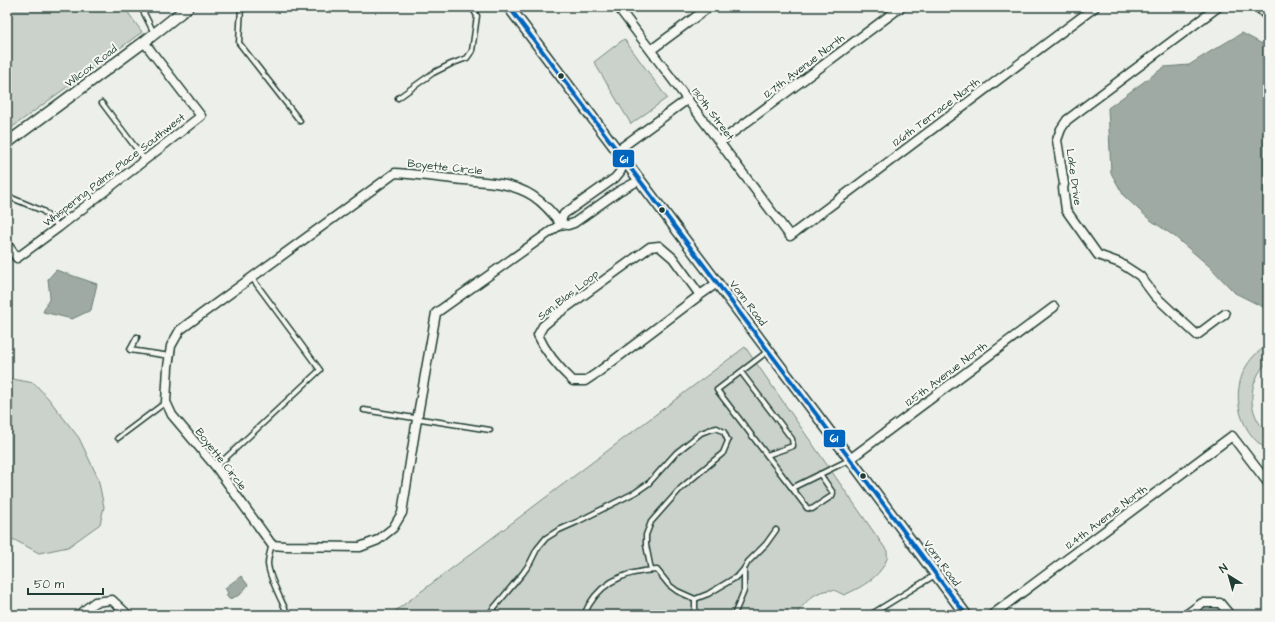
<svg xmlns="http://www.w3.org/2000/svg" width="1275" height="622" font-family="'Architects Daughter',sans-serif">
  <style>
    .green { fill: #cbd2cc; stroke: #758880 }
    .water { fill: #9faaa4; stroke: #6c7e77 }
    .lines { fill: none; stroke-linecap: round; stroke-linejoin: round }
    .service-casing { stroke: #1f3d34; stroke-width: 7 }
    .minor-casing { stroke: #1f3d34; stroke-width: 11 }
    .tertiary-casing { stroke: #1f3d34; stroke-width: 13 }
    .service { stroke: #f6f6f2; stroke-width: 4 }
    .minor { stroke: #f6f6f2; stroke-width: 8 }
    .tertiary { stroke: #f6f6f2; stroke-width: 10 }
    .bus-1-casing { stroke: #f6f6f2; stroke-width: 7 }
    .bus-1 { stroke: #0065bd; stroke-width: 4 }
    .bus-dot { fill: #1f3d34; stroke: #f6f6f2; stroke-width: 1.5 }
    .labels { text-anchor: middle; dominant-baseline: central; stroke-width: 4; stroke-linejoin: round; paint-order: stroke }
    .street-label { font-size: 11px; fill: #1f3d34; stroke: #f6f6f2 }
    .line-badge { stroke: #f6f6f2; stroke-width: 1.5 }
    .badge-label { font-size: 11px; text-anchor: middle; font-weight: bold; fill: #fff }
  </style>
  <rect width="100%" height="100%" fill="#edefea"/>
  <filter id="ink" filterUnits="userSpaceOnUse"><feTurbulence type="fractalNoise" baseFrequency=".025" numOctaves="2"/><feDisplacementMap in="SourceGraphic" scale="8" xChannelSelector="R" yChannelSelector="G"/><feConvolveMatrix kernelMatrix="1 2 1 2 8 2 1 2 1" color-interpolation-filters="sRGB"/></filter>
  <g filter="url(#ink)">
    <!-- green -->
    <g class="green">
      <polygon points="7,7 124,7 142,32 7,131"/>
      <polygon points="624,39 667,98 631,124 594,62"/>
      <path d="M1268 345V361C1247 383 1246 412 1268 434V450C1236 431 1228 385 1253 357 1257 352 1263 349 1268 345Z"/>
      <path d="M745 347 887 551C887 555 888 558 886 561 879 578 860 588 844 595 840 593 835 590 832 590 815 590 804 603 796 615H390Z"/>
      <polygon points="7,378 34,383 48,398 79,438 98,478 104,507 100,524 68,547 39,553 7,536"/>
    </g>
    <!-- water -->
    <g class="water">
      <polygon points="1242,33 1268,47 1268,308 1265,308 1235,293 1209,266 1174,236 1149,219 1124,196 1111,173 1108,108 1164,67 1189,65 1208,53"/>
      <polygon points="56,270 97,284 91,310 72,319 43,312 50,297 48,279"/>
      <polygon points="241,576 248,585 240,595 229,599 226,595 228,593 225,588"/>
    </g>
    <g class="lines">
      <!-- service casing -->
      <g class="service-casing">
        <g id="service">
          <polyline points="141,7 154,33"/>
          <polyline points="241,7 239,43 300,121"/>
          <polyline points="398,98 433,73 451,64 467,58 472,51 477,16 472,7"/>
          <polyline points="102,103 145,160"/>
          <polyline points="7,196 43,211 59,227"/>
          <polyline points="137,337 130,350 170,356"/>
          <polyline points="768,351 717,390 792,488 849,460"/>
          <polyline points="741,372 792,439 793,446 767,455"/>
          <polyline points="364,410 490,430"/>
          <polyline points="118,438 166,402"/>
          <polyline points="216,467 320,370 252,278"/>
          <polyline points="792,488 805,505 807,508 812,509 832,496 833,493 820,474"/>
          <path d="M272 545C270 551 268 557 268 564 269 578 282 601 288 615"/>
          <polyline points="488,615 523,573 530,563 537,549 546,538 559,530 577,522 636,492 649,483 676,453 701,433 709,430 717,428 724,432 728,441 723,453 681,488 651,522 646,535 646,545 651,570"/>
          <path d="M584 615C597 583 624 571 657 570L669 585 677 591 695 599 708 594 738 576 744 569 748 562 766 544 776 530"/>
          <polyline points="692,615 695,609 695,599"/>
          <polyline points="734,615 744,591 744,569"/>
          <polyline points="870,615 935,575"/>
          <polyline points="904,615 915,615"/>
        </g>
      </g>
      <!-- minor casing -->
      <g class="minor-casing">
        <g id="minor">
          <polyline points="618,7 790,236 1095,7"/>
          <polyline points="1218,7 1067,120 1061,129 1057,140 1064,184 1063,188 1066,210 1098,255 1120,263 1140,276 1155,296 1197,335 1225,314"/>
          <polyline points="1258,7 1268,17"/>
          <polyline points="651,50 709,7"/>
          <polyline points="720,142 901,7"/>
          <polyline points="618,150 688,99"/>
          <polyline points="626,160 620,172 615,178 564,214 562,218 561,224 568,225 574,223 619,191 640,180"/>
          <path d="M395 173C415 174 434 177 453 179 480 182 510 181 533 196 545 204 553 214 561 224L436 313 415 431 402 513 393 528 378 540 360 547 285 546 272 545 216 467 172 415 166 402 168 367 171 346 180 330 188 324Z"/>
          <polyline points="7,244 17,258 59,227 201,116 144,42"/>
          <path d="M700 295 673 258 659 246 650 247 556 315 543 326 538 335C546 353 559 368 573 381H585L597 373 700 295 717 283"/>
          <polyline points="850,459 1054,307"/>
          <polyline points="78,615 95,602 112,600 128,615"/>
          <polyline points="992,615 1232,436 1268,483"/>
          <polyline points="1186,615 1202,603 1220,603 1230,615"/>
        </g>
      </g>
      <!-- tertiary casing -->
      <g class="tertiary-casing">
        <g id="tertiary">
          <polyline points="509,7 850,459 966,615"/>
          <polyline points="7,143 144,42 188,7"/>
        </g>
      </g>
      <!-- service -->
      <use href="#service" class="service"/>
      <!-- minor -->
      <use href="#minor" class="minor"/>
      <!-- tertiary -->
      <use href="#tertiary" class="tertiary"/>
      <!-- bus-1 casing -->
      <g class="bus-1-casing">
        <polyline id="bus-1" points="509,7 850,459 966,615"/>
      </g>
      <!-- bus-1 -->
      <use href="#bus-1" class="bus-1"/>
    </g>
  </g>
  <!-- markers -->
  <g class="bus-dot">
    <circle cx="561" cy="76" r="3.5"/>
    <circle cx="662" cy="210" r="3.5"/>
    <circle cx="863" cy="476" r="3.5"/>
  </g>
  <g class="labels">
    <!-- street labels -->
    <g class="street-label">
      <text transform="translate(91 66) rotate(-37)">Wilcox Road</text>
      <text transform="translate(804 66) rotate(-37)">127th Avenue North</text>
      <text transform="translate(936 112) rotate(-37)">126th Terrace North</text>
      <text transform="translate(713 114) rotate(53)">130th Street</text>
      <text transform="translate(445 167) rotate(6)">Boyette Circle</text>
      <text transform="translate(114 170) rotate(-38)">Whispering Palms Place Southwest</text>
      <text transform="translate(1074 177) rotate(82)">Lake Drive</text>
      <text transform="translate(568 295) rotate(-38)">San Blas Loop</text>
      <text transform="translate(748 303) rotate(53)">Vonn Road</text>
      <text transform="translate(946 374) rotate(-37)">125th Avenue North</text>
      <text transform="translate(221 459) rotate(52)">Boyette Circle</text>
      <text transform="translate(1106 517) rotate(-37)">124th Avenue North</text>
      <text transform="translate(942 563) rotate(54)">Vonn Road</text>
    </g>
  </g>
  <g class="line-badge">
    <rect x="612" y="149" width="23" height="19" rx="4" fill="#0065bd"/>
    <rect x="823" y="429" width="23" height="19" rx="4" fill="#0065bd"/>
  </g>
  <g class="badge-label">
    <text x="624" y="163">61</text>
    <text x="834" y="442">61</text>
  </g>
  <!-- margin -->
  <rect width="1275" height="622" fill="none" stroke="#f6f6f2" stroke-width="24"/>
  <rect x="12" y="12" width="1251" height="598" fill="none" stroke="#1f3d34" stroke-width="1.5" filter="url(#ink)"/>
  <!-- north arrow -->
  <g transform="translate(1229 576) rotate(323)" stroke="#f6f6f2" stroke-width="3" paint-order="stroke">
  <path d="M0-3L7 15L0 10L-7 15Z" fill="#1f3d34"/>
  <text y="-6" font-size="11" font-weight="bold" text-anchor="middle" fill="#1f3d34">N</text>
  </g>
  <!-- scale -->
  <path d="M28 588v6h75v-6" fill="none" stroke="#1f3d34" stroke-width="2"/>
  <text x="34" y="588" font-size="12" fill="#1f3d34" stroke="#f6f6f2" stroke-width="3" paint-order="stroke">50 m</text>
</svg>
